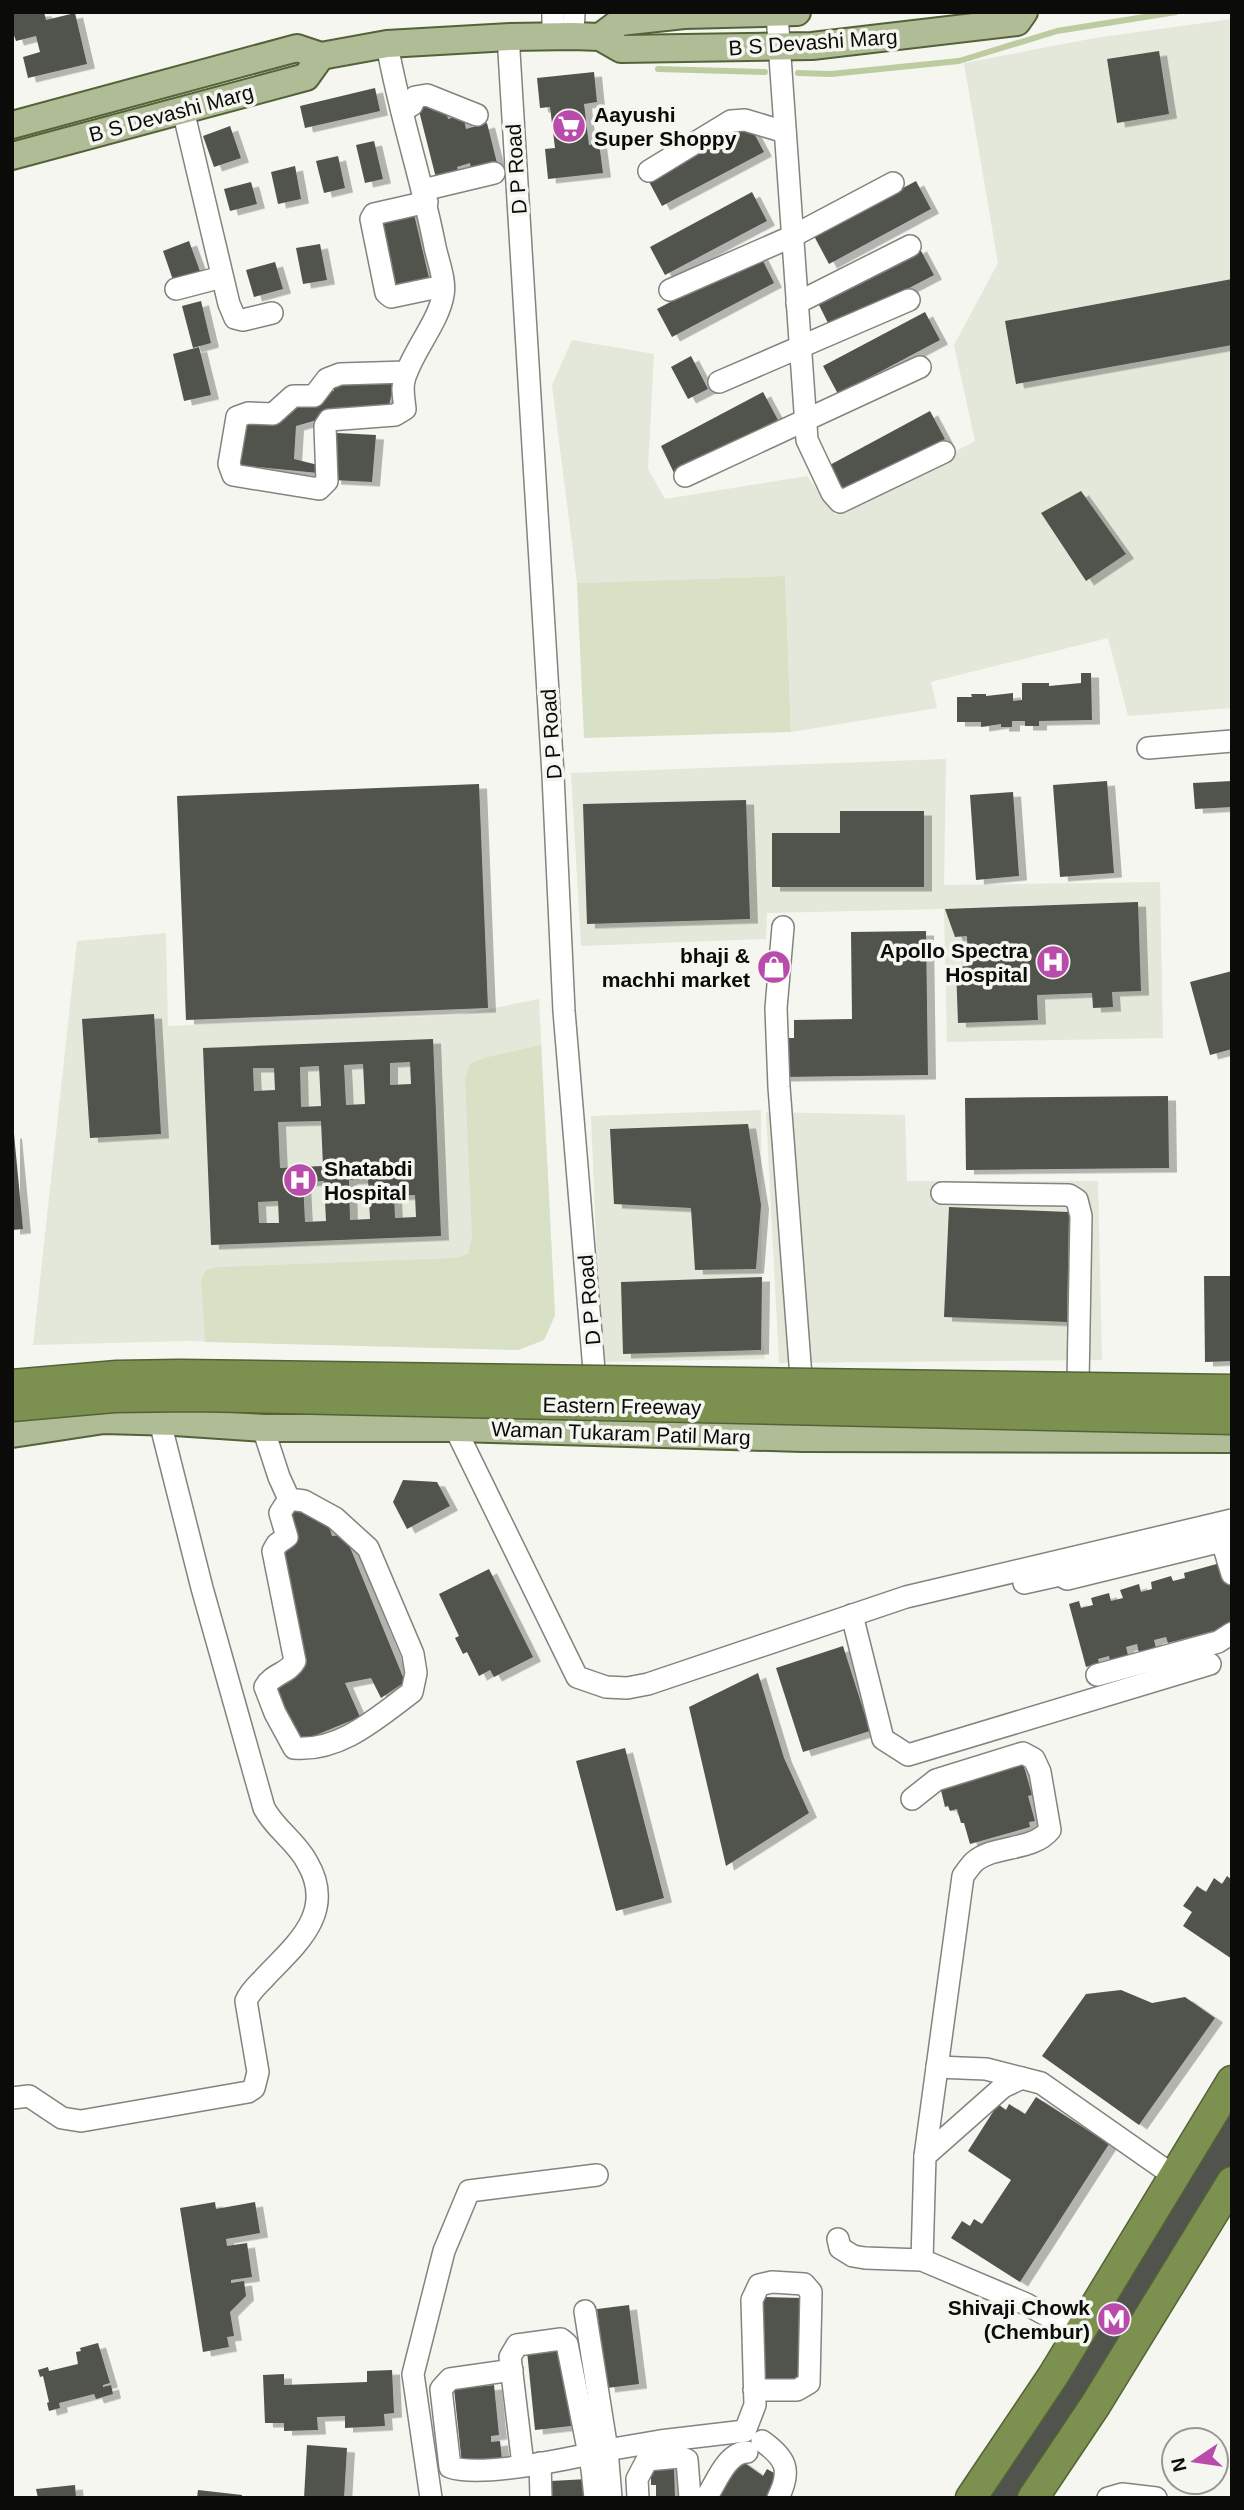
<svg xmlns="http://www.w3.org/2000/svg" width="1244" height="2510" font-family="Arial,sans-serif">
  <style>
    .built { fill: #e3e8da }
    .green { fill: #d8e1c6 }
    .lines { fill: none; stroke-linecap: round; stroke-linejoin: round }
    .stream { stroke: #bdcca0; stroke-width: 6 }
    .building { fill: #51534d; fill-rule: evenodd; filter: url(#shadow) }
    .minor-casing { stroke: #82847e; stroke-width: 24 }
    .major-casing { stroke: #546238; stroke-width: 30 }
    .highway-casing { stroke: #546238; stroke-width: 33 }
    .minor { stroke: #fff; stroke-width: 21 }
    .major { stroke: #b0bc96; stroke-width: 26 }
    .highway { stroke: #7c9050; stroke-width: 30 }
    .highway-bridge-casing { stroke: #546238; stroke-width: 33; stroke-linecap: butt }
    .highway-bridge { stroke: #7c9050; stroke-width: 30 }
    .labels { text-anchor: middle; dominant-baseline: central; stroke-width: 7; stroke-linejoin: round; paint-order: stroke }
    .street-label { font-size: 21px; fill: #0b0c0a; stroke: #f4f6ef }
    .poi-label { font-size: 21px; font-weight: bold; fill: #0b0c0a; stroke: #f4f6ef; text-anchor: end }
  </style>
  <defs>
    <filter id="shadow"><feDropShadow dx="8" dy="4.5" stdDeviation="0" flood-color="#0004"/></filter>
  </defs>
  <rect width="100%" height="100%" fill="#f4f6ef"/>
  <!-- built -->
  <g class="built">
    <polygon points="1232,19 1232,708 1128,716 1108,638 931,682 937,708 791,732 785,576 577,583 552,385 572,340 654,354 648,469 665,499 807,476 836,515 975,441 954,345 998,263 964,63 1095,38"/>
    <polygon points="946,759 944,885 1160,882 1163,1038 947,1042 944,909 767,913 766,939 581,946 571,773"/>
    <polygon points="166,933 168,1026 458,1015 539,999 555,1315 544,1340 518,1350 187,1341 33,1345 77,941"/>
    <polygon points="761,1110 762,1333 765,1359 601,1362 591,1116"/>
    <polygon points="766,1112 905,1115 907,1181 1098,1181 1102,1360 779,1363"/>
  </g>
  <!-- green -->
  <g class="green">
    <polygon points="785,576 791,732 584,738 577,583"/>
    <polygon points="541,1045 555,1315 544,1340 518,1350 205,1342 201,1280 206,1270 219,1267 455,1258 468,1254 472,1237 465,1079 470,1064 484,1058"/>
  </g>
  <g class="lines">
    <!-- stream -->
    <g class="stream">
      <polyline points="658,69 765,72"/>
      <polyline points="798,73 831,74 959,61 1057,31 1176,12"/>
    </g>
  </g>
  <!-- building -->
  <g class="building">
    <polygon points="12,12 44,12 46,20 75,13 87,64 28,78 23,57 40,52 36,36 16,41 12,30"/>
    <polygon points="1159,51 1169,114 1117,123 1107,59"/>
    <polygon points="594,72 597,102 584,104 589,145 599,143 603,173 548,179 545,149 555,148 550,107 540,108 537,78"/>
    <polygon points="375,88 380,111 305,128 300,106"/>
    <polygon points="430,100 433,111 445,107 448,119 463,115 466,129 487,123 497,163 471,170 470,163 457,167 459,173 436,178 417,103"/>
    <polygon points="749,124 764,152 662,206 647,178"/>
    <polygon points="230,126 241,158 214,167 203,136"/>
    <polygon points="374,141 383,179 365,183 356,145"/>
    <polygon points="338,156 345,188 324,193 316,161"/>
    <polygon points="295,166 301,199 278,204 271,172"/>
    <polygon points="916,181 931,209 829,264 814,236"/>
    <polygon points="251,182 257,204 230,211 224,189"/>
    <polygon points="752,192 767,221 665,275 650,247"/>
    <polygon points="413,210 430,282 393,291 375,219"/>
    <polygon points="189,241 201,274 174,283 163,251"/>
    <polygon points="320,244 327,280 303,284 296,248"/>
    <polygon points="919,247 934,275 831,329 817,301"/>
    <polygon points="760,255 774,283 672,337 657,309"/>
    <polygon points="275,262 283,289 254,297 246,270"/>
    <polygon points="1232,279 1232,345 1016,384 1005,321"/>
    <polygon points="201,301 211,343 193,348 182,306"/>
    <polygon points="925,312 940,340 838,394 823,366"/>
    <polygon points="199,347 211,395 184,401 173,354"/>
    <polygon points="691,356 708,389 688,399 671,367"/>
    <polygon points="343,379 353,385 395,380 389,405 320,413 317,420 296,426 294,459 318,465 318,473 238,465 244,425 292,402 322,391 334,391 333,380"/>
    <polygon points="763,392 778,420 675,475 661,446"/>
    <polygon points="930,411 945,439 843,494 828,466"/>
    <polygon points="337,433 376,435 372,482 333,480"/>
    <polygon points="1081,491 1126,554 1086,581 1041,513"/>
    <polygon points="1081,673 1091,673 1092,720 1039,721 1039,726 1025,726 1025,721 1012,721 1012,727 1001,727 1001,724 981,727 981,722 957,722 957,697 972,697 971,694 986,694 986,696 1013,693 1013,701 1022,700 1022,683 1049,683 1049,686 1081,683"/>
    <polygon points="1107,781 1114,873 1060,877 1053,785"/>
    <polygon points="1232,781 1232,807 1195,809 1193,783"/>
    <polygon points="479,784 488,1008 186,1020 177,796"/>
    <polygon points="1013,792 1019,876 976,880 970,795"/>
    <polygon points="746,800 750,919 587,924 583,804"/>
    <polygon points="840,811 924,811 924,887 772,887 772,833 840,833"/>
    <polygon points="1138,902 1141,991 1112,992 1113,1007 1093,1008 1092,993 1037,995 1038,1020 958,1023 956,967 968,966 967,936 955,937 945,909"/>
    <polygon points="926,931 928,1075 783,1077 783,1038 794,1038 794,1020 852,1019 851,932"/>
    <polygon points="1232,971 1232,1049 1210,1055 1190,982"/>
    <polygon points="154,1014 161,1134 90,1138 82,1019"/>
    <path d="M433 1039 441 1236 211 1245 203 1048ZM410 1062 411 1084 390 1085V1063ZM363 1064 365 1104 346 1105 344 1065ZM319 1066 321 1106 301 1107 300 1067ZM253 1068H274L275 1090 254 1091ZM321 1121 323 1166 280 1168 278 1122ZM368 1179 370 1219 350 1220 349 1180ZM324 1181 326 1221 305 1222 303 1182ZM415 1195 416 1217 395 1218 394 1196ZM278 1201 279 1223H259L258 1202Z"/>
    <polygon points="1168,1096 1169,1168 966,1170 965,1098"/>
    <polygon points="748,1124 761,1205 756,1269 695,1270 691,1208 614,1204 610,1129"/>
    <polygon points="12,1134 14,1134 23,1229 12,1230"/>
    <polygon points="949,1207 1069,1212 1067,1322 944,1317"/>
    <polygon points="1204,1276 1232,1276 1232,1361 1205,1362"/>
    <polygon points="762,1277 761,1350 623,1354 621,1282"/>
    <polygon points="403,1480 437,1482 450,1506 407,1529 393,1502"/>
    <polygon points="305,1503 326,1516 332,1536 345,1535 405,1682 381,1698 371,1678 345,1683 360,1717 299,1742 276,1685 290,1680 277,1551 286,1509"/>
    <polygon points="1224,1562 1232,1591 1232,1626 1168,1643 1166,1637 1154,1640 1156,1648 1139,1653 1137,1644 1126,1647 1128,1655 1110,1661 1109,1656 1098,1659 1099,1663 1086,1667 1069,1604 1079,1601 1081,1608 1093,1605 1091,1598 1109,1593 1111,1601 1123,1598 1120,1590 1139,1584 1141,1592 1152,1589 1151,1582 1171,1576 1173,1581 1185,1578 1184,1573"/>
    <polygon points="489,1569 533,1657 494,1677 490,1670 479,1676 467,1652 463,1654 455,1638 459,1636 439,1594"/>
    <polygon points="843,1646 870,1731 803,1752 776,1668"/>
    <polygon points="758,1673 784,1758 809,1813 726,1866 689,1707"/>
    <polygon points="625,1748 664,1898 616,1911 576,1761"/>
    <polygon points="1023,1763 1032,1795 1028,1796 1035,1821 1029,1822 1030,1827 970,1844 964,1823 961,1823 957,1809 950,1811 948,1806 945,1807 940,1786"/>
    <polygon points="1227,1876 1232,1880 1232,1959 1183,1926 1192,1912 1183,1906 1197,1886 1206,1892 1214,1878 1222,1884"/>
    <polygon points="1121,1990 1152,2003 1185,1997 1215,2018 1139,2125 1042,2056 1086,1994"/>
    <polygon points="1232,2066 1232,2192 1038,2498 959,2498"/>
    <polygon points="1036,2097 1109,2144 1020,2282 951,2238 962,2221 970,2226 974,2219 982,2224 1011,2180 968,2151 998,2104 1006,2110 1009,2104 1025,2114"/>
    <polygon points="215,2202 216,2209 255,2202 260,2233 226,2239 227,2246 247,2243 252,2277 231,2280 231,2283 244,2281 246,2296 230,2312 234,2336 227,2337 229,2347 203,2352 180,2208"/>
    <polygon points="764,2297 801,2298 798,2379 761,2378"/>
    <polygon points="629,2305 639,2384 607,2388 597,2309"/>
    <polygon points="98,2343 110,2383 103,2385 103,2387 111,2385 113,2394 96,2399 94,2394 59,2403 60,2408 49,2411 47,2403 49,2402 43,2376 40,2377 38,2370 48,2367 49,2371 78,2364 76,2352 81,2351 80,2348"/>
    <polygon points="563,2348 571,2426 535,2430 527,2351"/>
    <polygon points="392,2370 394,2413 384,2414 385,2426 345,2428 345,2416 317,2417 318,2430 284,2431 284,2423 265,2423 263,2375 284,2374 284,2385 367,2382 367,2371"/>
    <polygon points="494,2385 499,2435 491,2436 491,2442 500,2441 502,2460 462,2464 454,2389"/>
    <polygon points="307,2445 347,2448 344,2498 304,2498"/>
    <polygon points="739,2459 763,2476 767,2469 781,2477 770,2498 714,2498"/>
    <polygon points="651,2465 674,2465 675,2498 656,2498 656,2485 651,2485"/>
    <polygon points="588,2479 590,2498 552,2498 551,2481"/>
    <polygon points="75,2485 76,2498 38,2498 36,2489"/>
    <polygon points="198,2490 242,2495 242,2498 197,2498"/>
  </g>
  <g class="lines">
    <!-- minor casing -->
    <g class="minor-casing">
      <g id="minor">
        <polyline points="553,12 553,37"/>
        <polyline points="777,14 807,440 832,493 840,502 944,452"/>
        <polyline points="573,36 574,12"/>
        <polyline points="510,37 509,52 553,775 564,1011 596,1394"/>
        <path d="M387 44C399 113 422 179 435 247 438 261 446 281 443 295 439 321 413 351 405 377 401 387 404 398 405 409L395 415 329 420 325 426 327 481 319 489 233 475 229 464 237 417 248 413 273 414 293 396H314L327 379 340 374 407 372"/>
        <polyline points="183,110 229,304 235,318 243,320 272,313"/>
        <polyline points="402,111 412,105 415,97 427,95 477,115"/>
        <polyline points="649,171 731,121 745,120 785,132"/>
        <polyline points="423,190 494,173"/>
        <polyline points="427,202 374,214 371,219 386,293 391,297 443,286"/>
        <polyline points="176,289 222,277"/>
        <polyline points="670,290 793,236 893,183"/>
        <polyline points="797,303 910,246"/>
        <polyline points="719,382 909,300"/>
        <polyline points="685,476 920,367"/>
        <polyline points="1148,748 1232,741"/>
        <polyline points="783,927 776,1008 779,1087 801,1377"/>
        <polyline points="942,1193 1069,1195 1077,1200 1081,1216 1078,1383"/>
        <path d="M263 1428 279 1477 289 1499 304 1501 335 1518 368 1548 413 1654 416 1673 412 1692C377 1718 340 1752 294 1748L275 1713 265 1687C272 1674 289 1673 295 1661L273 1551 277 1544 287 1537 280 1513 289 1499"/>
        <polyline points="455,1428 577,1677 606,1687 627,1688 648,1684 906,1597 1232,1520"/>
        <polyline points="1227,1531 1222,1541 1232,1574"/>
        <polyline points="1024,1583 1060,1575 1067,1579 1222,1541"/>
        <polyline points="852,1615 883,1739 908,1755 1210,1664"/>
        <polyline points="1097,1675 1218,1642 1232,1633"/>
        <path d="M912 1799 936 1780 1023 1753 1034 1759 1040 1772 1050 1830C1032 1852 995 1844 974 1862 970 1866 966 1872 963 1876L925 2156"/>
        <polyline points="937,2067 986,2069 1041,2083 1174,2176"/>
        <path d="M12 2098 29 2096 62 2118 81 2121 248 2092 254 2088 258 2072 246 2001C250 1991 259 1984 266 1976 298 1943 336 1911 307 1862 296 1841 275 1829 264 1808L202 1588 160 1422"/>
        <polyline points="838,2239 840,2248 853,2256 865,2258 922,2260 1026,2304 1079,2333"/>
        <polyline points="922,2260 925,2156 1003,2087 1022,2078"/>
        <polyline points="585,2311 607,2450 660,2441 745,2431 755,2405 752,2300 759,2285 772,2282 804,2284 811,2292 809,2383 797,2390 754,2390"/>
        <path d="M512 2370 450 2379 441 2389 450 2467C481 2478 573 2458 607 2450L611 2498"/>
        <path d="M762 2441C786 2458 792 2470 778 2498"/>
        <polyline points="540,2463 541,2498"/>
        <polyline points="523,2465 510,2357 517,2345 561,2339 567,2344 592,2469 595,2498"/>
        <polyline points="431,2498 413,2374 444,2251 469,2191 597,2175"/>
        <polyline points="638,2498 637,2479 647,2460 680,2457 687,2460 690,2498"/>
        <path d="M706 2498C716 2483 727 2452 747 2452"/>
        <polyline points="1108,2498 1122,2494 1156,2498"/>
      </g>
    </g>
    <!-- major casing -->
    <g class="major-casing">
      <g id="major">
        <polyline points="600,37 620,22 684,15 797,12"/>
        <polyline points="12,125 297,48 321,56 387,44 510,37 573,36 600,37 621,49 812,46 1017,22 1024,12"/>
        <polyline points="12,156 306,77 321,56"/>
        <polyline points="12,1434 104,1420 175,1422 263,1428 455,1428 802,1438 1232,1439"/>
      </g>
    </g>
    <!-- highway casing -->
    <g class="highway-casing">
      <g id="highway">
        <polyline points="971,2498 1053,2376 1232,2081"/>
        <polyline points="1033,2498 1096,2404 1232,2182"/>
      </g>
    </g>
    <!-- minor -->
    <use href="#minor" class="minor"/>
    <!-- major -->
    <use href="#major" class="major"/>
    <!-- highway -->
    <use href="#highway" class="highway"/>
    <!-- highway-bridge casing -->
    <g class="highway-bridge-casing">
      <g id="highway-bridge">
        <polyline points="12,1385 117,1376 180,1375 1232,1390"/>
        <polyline points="12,1406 114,1397 195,1396 1232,1419"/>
      </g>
    </g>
    <!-- highway-bridge -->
    <use href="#highway-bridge" class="highway-bridge"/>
  </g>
  <!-- icons -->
  <defs>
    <g id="supermarket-disc" transform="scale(1.75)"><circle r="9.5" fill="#b94cab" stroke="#f4f6ef"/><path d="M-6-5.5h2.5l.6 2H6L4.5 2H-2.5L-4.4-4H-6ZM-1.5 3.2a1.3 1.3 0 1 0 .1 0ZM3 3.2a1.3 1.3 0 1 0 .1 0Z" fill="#fff"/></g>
    <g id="hospital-disc" transform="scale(1.75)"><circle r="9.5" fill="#b94cab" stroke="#f4f6ef"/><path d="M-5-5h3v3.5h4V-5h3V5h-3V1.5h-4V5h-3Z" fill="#fff"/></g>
    <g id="shop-disc" transform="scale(1.75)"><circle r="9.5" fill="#b94cab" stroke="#f4f6ef"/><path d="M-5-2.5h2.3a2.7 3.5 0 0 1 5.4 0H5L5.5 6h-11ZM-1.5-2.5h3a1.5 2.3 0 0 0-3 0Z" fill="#fff"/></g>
    <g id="metro-disc" transform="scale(1.75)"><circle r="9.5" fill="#b94cab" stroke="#f4f6ef"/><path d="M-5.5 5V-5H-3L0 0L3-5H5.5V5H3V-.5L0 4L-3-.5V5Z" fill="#fff"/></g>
  </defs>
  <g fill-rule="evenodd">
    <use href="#supermarket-disc" x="569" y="126"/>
    <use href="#hospital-disc" x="1053" y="962"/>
    <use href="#shop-disc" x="774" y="967"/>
    <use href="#hospital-disc" x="300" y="1180"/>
    <use href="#metro-disc" x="1114" y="2319"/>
  </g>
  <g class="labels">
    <!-- street labels -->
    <g class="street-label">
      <text transform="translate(813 42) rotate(-4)">B S Devashi Marg</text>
      <text transform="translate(171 113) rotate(-15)">B S Devashi Marg</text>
      <text transform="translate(516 169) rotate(-94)">D P Road</text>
      <text transform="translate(551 734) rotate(-94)">D P Road</text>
      <text transform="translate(589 1300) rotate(-95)">D P Road</text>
      <text transform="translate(622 1406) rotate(1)">Eastern Freeway</text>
      <text transform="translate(621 1433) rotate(2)">Waman Tukaram Patil Marg</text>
    </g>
    <!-- poi labels -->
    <g class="poi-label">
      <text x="594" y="114" text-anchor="start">Aayushi<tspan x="594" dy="24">Super Shoppy</tspan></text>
      <text x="1028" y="950">Apollo Spectra<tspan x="1028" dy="24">Hospital</tspan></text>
      <text x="750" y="955">bhaji &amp;<tspan x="750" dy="24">machhi market</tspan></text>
      <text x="324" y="1168" text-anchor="start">Shatabdi<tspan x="324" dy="24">Hospital</tspan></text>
      <text x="1090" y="2307">Shivaji Chowk<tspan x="1090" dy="24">(Chembur)</tspan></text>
    </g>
  </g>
  <!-- border -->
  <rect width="1244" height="2510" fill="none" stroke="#0b0c0a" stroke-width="28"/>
  <!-- north arrow -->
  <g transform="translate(1195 2461) rotate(257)"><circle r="33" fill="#f4f6ef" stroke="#979893" stroke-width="2"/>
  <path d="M0-5L12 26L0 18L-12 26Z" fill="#b94cab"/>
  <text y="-10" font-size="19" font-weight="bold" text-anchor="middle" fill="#0b0c0a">N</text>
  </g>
</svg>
